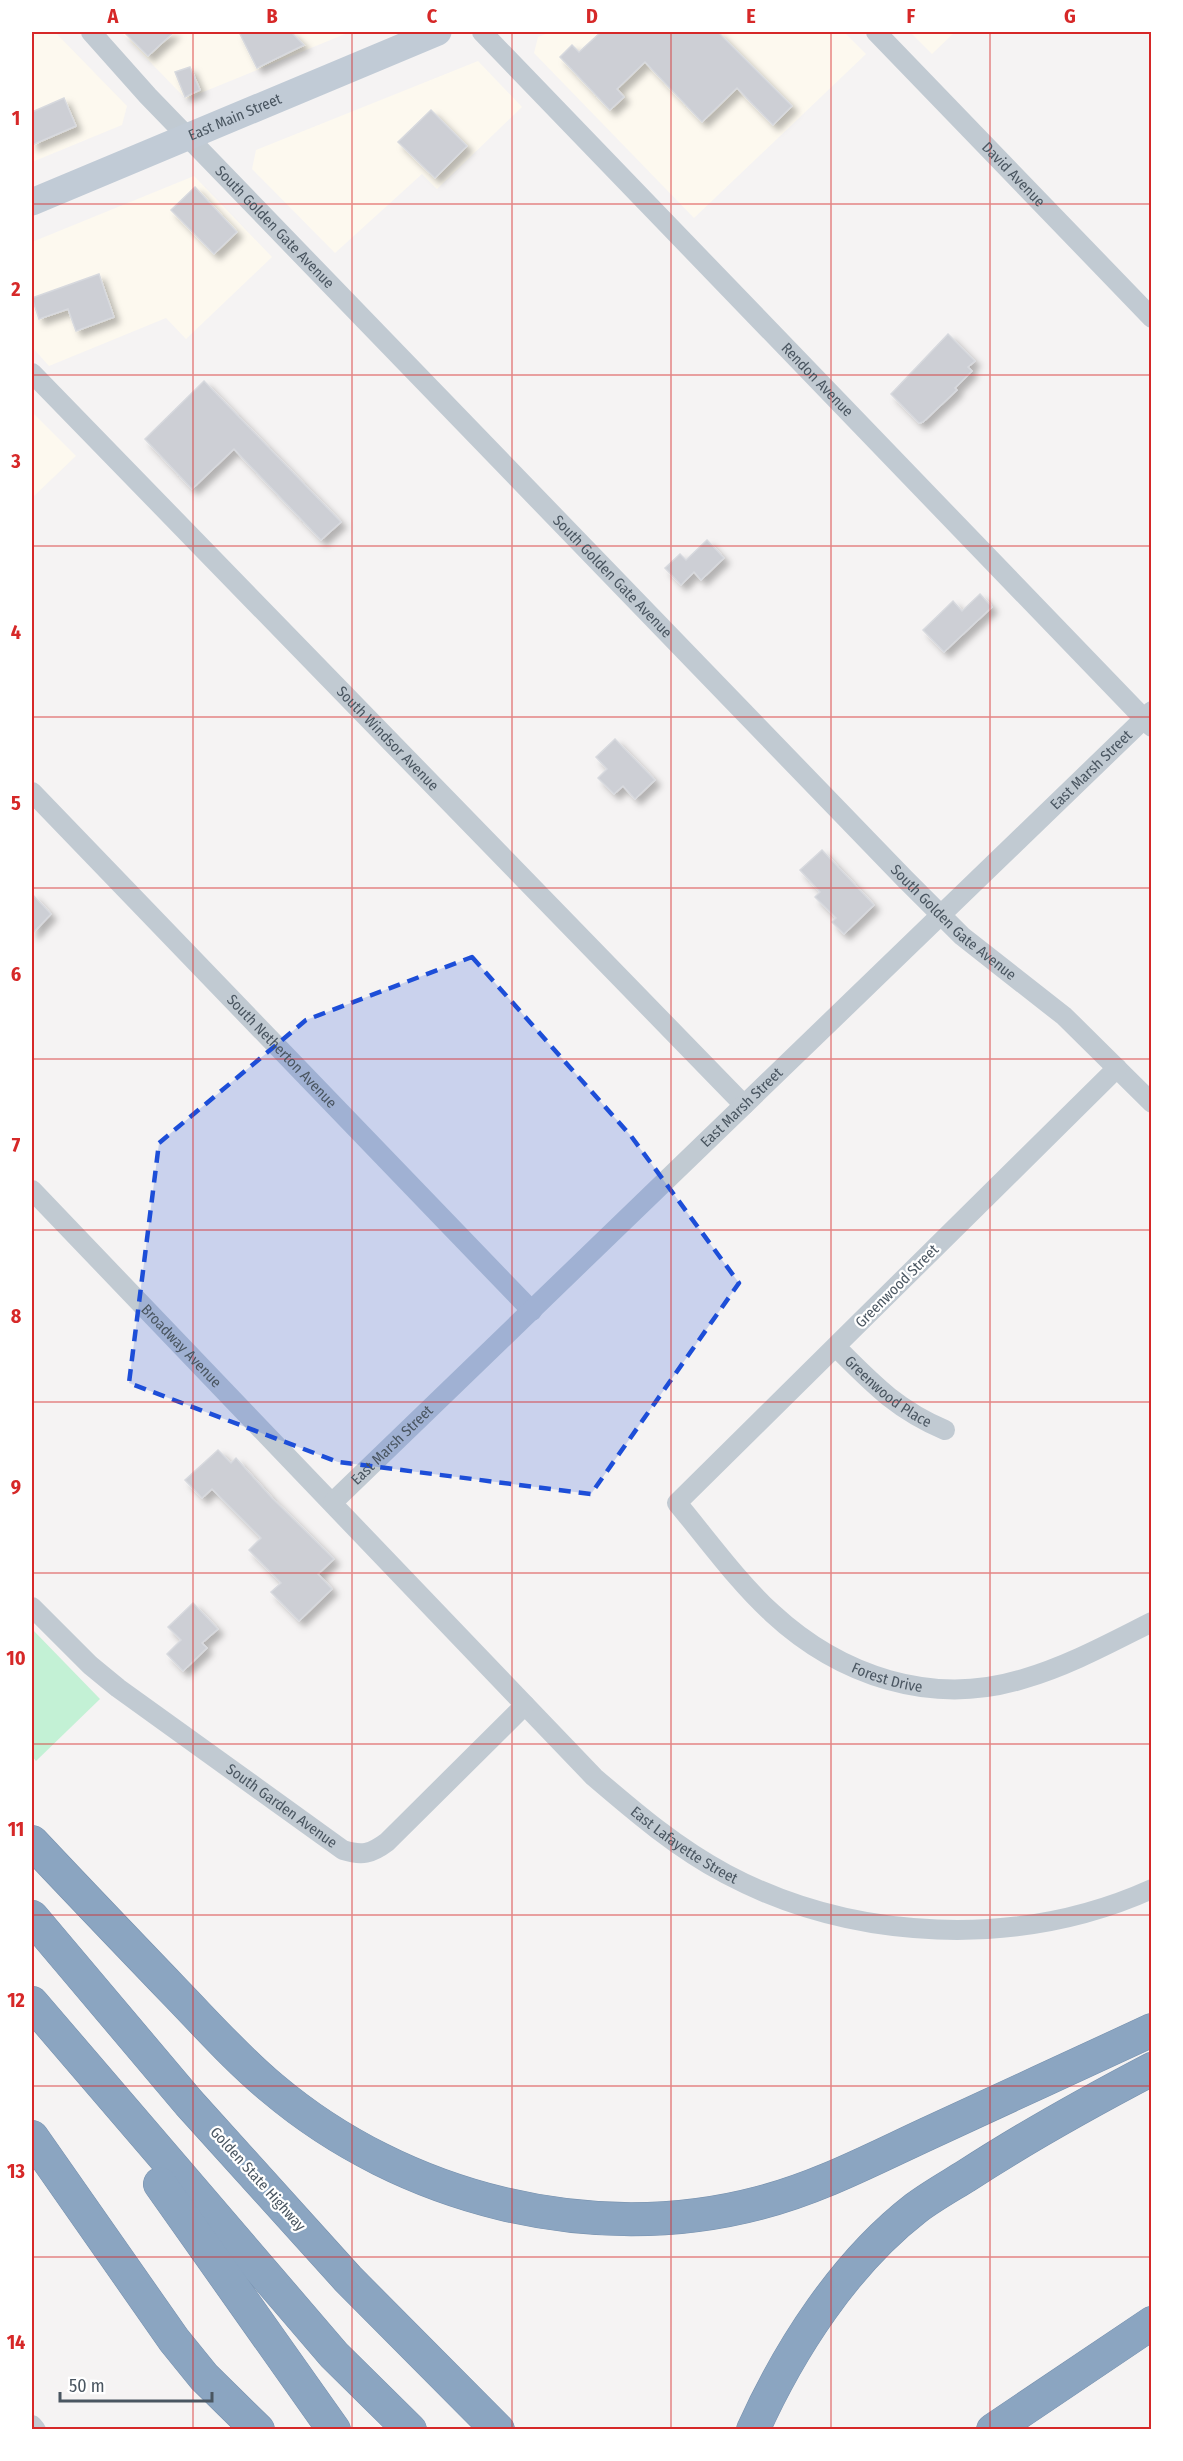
<svg xmlns="http://www.w3.org/2000/svg" width="1183" height="2461" font-family="'Fira Sans Condensed',sans-serif">
  <style>
    .commercial { fill: #fdf9ef }
    .green { fill: #c3f1d5 }
    .building { fill: #cdcfd5; stroke: #d7d9de; stroke-width: 1.5; filter: url(#shadow) }
    .lines { fill: none; stroke-linecap: round; stroke-linejoin: round }
    .motorway-casing { stroke: #7690ad; stroke-width: 34 }
    .minor { stroke: #c1cad2; stroke-width: 20 }
    .secondary { stroke: #c1cbd6; stroke-width: 27 }
    .motorway { stroke: #8ba5c1; stroke-width: 33 }
    .marked { fill: #1d4ed8; fill-opacity: 0.2; stroke: #1d4ed8; stroke-width: 4.5; stroke-dasharray: 12 8; stroke-linejoin: round }
    .grid { fill: none; stroke: #d62828; stroke-width: 1.5; stroke-opacity: 0.55 }
    .labels { text-anchor: middle; dominant-baseline: central; stroke-width: 4.5; stroke-linejoin: round; paint-order: stroke }
    .street-label { font-size: 15px; fill: #4a5661; stroke: #fff }
    .neatline { fill: none; stroke: #d62828; stroke-width: 2 }
    .grid-label { font-size: 20px; text-anchor: middle; font-weight: bold; fill: #d62828 }
  </style>
  <defs>
    <filter id="shadow"><feDropShadow dx="5.5" dy="5.5" stdDeviation="3" flood-color="#0004"/></filter>
  </defs>
  <rect width="100%" height="100%" fill="#f5f3f3"/>
  <!-- commercial -->
  <g class="commercial">
    <polygon points="32,32 55,32 127,106 122,125 32,162"/>
    <polygon points="121,32 350,32 186,99"/>
    <polygon points="551,32 844,32 866,54 694,218 534,53 538,37"/>
    <polygon points="910,32 955,32 932,54"/>
    <polygon points="478,61 522,107 437,189 422,174 335,253 252,169 256,150"/>
    <polygon points="194,176 272,257 186,339 166,318 49,366 32,347 32,242"/>
    <polygon points="32,412 76,456 32,498"/>
  </g>
  <!-- green -->
  <polygon class="green" points="32,1629 100,1699 36,1761 32,1756"/>
  <!-- building -->
  <g class="building">
    <polygon points="124,32 174,32 148,56"/>
    <polygon points="239,32 291,32 304,45 257,68"/>
    <polygon points="601,32 718,32 792,106 773,125 737,88 702,122 645,62 617,89 624,97 610,110 560,57 572,45 579,52"/>
    <polygon points="190,67 200,90 185,97 175,72"/>
    <polygon points="64,98 76,126 32,145 32,112"/>
    <polygon points="431,110 467,146 435,178 398,142"/>
    <polygon points="195,187 237,232 214,254 171,210"/>
    <polygon points="99,274 114,317 76,331 68,309 39,319 32,298"/>
    <polygon points="948,334 975,361 968,367 972,371 955,388 957,390 923,422 919,423 891,394"/>
    <polygon points="204,381 341,522 321,540 234,449 192,489 145,439"/>
    <polygon points="707,540 724,558 701,580 694,572 681,585 665,568 680,554 686,560"/>
    <polygon points="980,594 992,607 944,652 923,630 953,601 962,611"/>
    <polygon points="615,739 655,780 635,799 623,786 614,794 598,778 607,769 596,757"/>
    <polygon points="822,850 874,905 844,934 832,922 836,918 815,897 820,892 800,870"/>
    <polygon points="32,894 51,914 32,934"/>
    <polygon points="218,1450 231,1463 236,1458 272,1498 334,1559 318,1574 332,1589 299,1621 271,1592 281,1583 249,1550 261,1538 212,1489 202,1498 185,1480"/>
    <polygon points="193,1603 218,1629 202,1643 207,1648 183,1671 167,1654 181,1640 168,1627"/>
  </g>
  <g class="lines">
    <!-- motorway casing -->
    <g class="motorway-casing">
      <g id="motorway">
        <path d="M32 1842C79 1892 127 1942 175 1992 207 2025 237 2059 272 2088 403 2199 592 2247 759 2203 818 2188 873 2159 927 2134 1002 2099 1077 2065 1152 2030"/>
        <polyline points="32,1917 189,2103 348,2279 498,2430"/>
        <polyline points="32,2003 334,2355 410,2430"/>
        <polyline points="32,2137 174,2340 204,2377 258,2430"/>
        <polyline points="160,2184 334,2430"/>
        <path d="M753 2430C790 2348 845 2263 916 2208 932 2196 950 2186 966 2176 1026 2137 1089 2102 1152 2069"/>
        <polyline points="993,2430 1152,2323"/>
      </g>
    </g>
    <!-- minor -->
    <g class="minor">
      <path id="s1" d="M91 32 148 96 904 878 962 936 1064 1016 1152 1103"/>
      <path id="s2" d="M482 32 1152 727"/>
      <path id="s3" d="M876 32 1152 318"/>
      <path id="s4" d="M32 373 744 1105"/>
      <path id="s5" d="M32 792 532 1311"/>
      <path id="s6" d="M1117 1068 677 1503C707 1539 738 1582 772 1613 840 1676 932 1707 1023 1679 1068 1666 1110 1643 1152 1622"/>
      <path id="s7" d="M32 1190 594 1777C636 1813 677 1848 726 1874 854 1942 1019 1949 1152 1889"/>
      <path id="s8" d="M836 1347C873 1384 896 1409 945 1430"/>
      <path id="s9" d="M333 1502 1152 711"/>
      <path id="s10" d="M32 1607 90 1665 118 1688 343 1850C362 1856 371 1854 387 1842L525 1705"/>
      <polyline points="32,2425 36,2430"/>
    </g>
    <!-- secondary -->
    <path class="secondary" id="s11" d="M32 202 438 32"/>
    <!-- motorway -->
    <use href="#motorway" class="motorway"/>
  </g>
  <!-- marked area -->
  <path class="marked" d="M472 957 631 1136 739 1283 591 1494 338 1462 129 1383 159 1143 306 1020Z"/>
  <!-- grid -->
  <path class="grid" d="M193 32V2430M352 32V2430M512 32V2430M671 32V2430M831 32V2430M990 32V2430M32 204H1152M32 375H1152M32 546H1152M32 717H1152M32 888H1152M32 1059H1152M32 1230H1152M32 1402H1152M32 1573H1152M32 1744H1152M32 1915H1152M32 2086H1152M32 2257H1152"/>
  <g class="labels">
    <!-- street labels -->
    <g class="street-label">
      <text stroke="none"><textPath href="#s11" startOffset="220">East Main Street</textPath></text>
      <text stroke="none"><textPath href="#s3" startOffset="198">David Avenue</textPath></text>
      <text stroke="none"><textPath href="#s1" startOffset="268">South Golden Gate Avenue</textPath></text>
      <text stroke="none"><textPath href="#s2" startOffset="483">Rendon Avenue</textPath></text>
      <text stroke="none"><textPath href="#s1" startOffset="754">South Golden Gate Avenue</textPath></text>
      <text stroke="none"><textPath href="#s4" startOffset="510">South Windsor Avenue</textPath></text>
      <text stroke="none"><textPath href="#s9" startOffset="1054">East Marsh Street</textPath></text>
      <text stroke="none"><textPath href="#s1" startOffset="1240">South Golden Gate Avenue</textPath></text>
      <text stroke="none"><textPath href="#s5" startOffset="360">South Netherton Avenue</textPath></text>
      <text stroke="none"><textPath href="#s9" startOffset="568">East Marsh Street</textPath></text>
      <text transform="translate(897 1286) rotate(-45)">Greenwood Street</text>
      <text stroke="none"><textPath href="#s7" startOffset="216">Broadway Avenue</textPath></text>
      <text stroke="none"><textPath href="#s8" startOffset="69">Greenwood Place</textPath></text>
      <text stroke="none"><textPath href="#s9" startOffset="82">East Marsh Street</textPath></text>
      <text stroke="none"><textPath href="#s6" startOffset="898">Forest Drive</textPath></text>
      <text stroke="none"><textPath href="#s10" startOffset="320">South Garden Avenue</textPath></text>
      <text stroke="none"><textPath href="#s7" startOffset="926">East Lafayette Street</textPath></text>
      <text transform="translate(258 2179) rotate(48)">Golden State Highway</text>
    </g>
  </g>
  <!-- border -->
  <rect width="1183" height="2461" fill="none" stroke="#ffffff" stroke-width="66"/>
  <!-- scale -->
  <path d="M60 2392v9h152v-9" fill="none" stroke="#4a5661" stroke-width="3"/>
  <text x="69" y="2392" font-size="18" fill="#4a5661" stroke="#ffffff" stroke-width="4.5" paint-order="stroke">50 m</text>
  <rect x="33" y="33" width="1117" height="2395" class="neatline"/>
  <g class="grid-label">
    <text x="113" y="23">A</text>
    <text x="272" y="23">B</text>
    <text x="432" y="23">C</text>
    <text x="592" y="23">D</text>
    <text x="751" y="23">E</text>
    <text x="911" y="23">F</text>
    <text x="1070" y="23">G</text>
    <text x="16" y="125">1</text>
    <text x="16" y="296">2</text>
    <text x="16" y="468">3</text>
    <text x="16" y="639">4</text>
    <text x="16" y="810">5</text>
    <text x="16" y="981">6</text>
    <text x="16" y="1152">7</text>
    <text x="16" y="1323">8</text>
    <text x="16" y="1494">9</text>
    <text x="16" y="1665">10</text>
    <text x="16" y="1836">11</text>
    <text x="16" y="2007">12</text>
    <text x="16" y="2178">13</text>
    <text x="16" y="2349">14</text>
  </g>
</svg>
